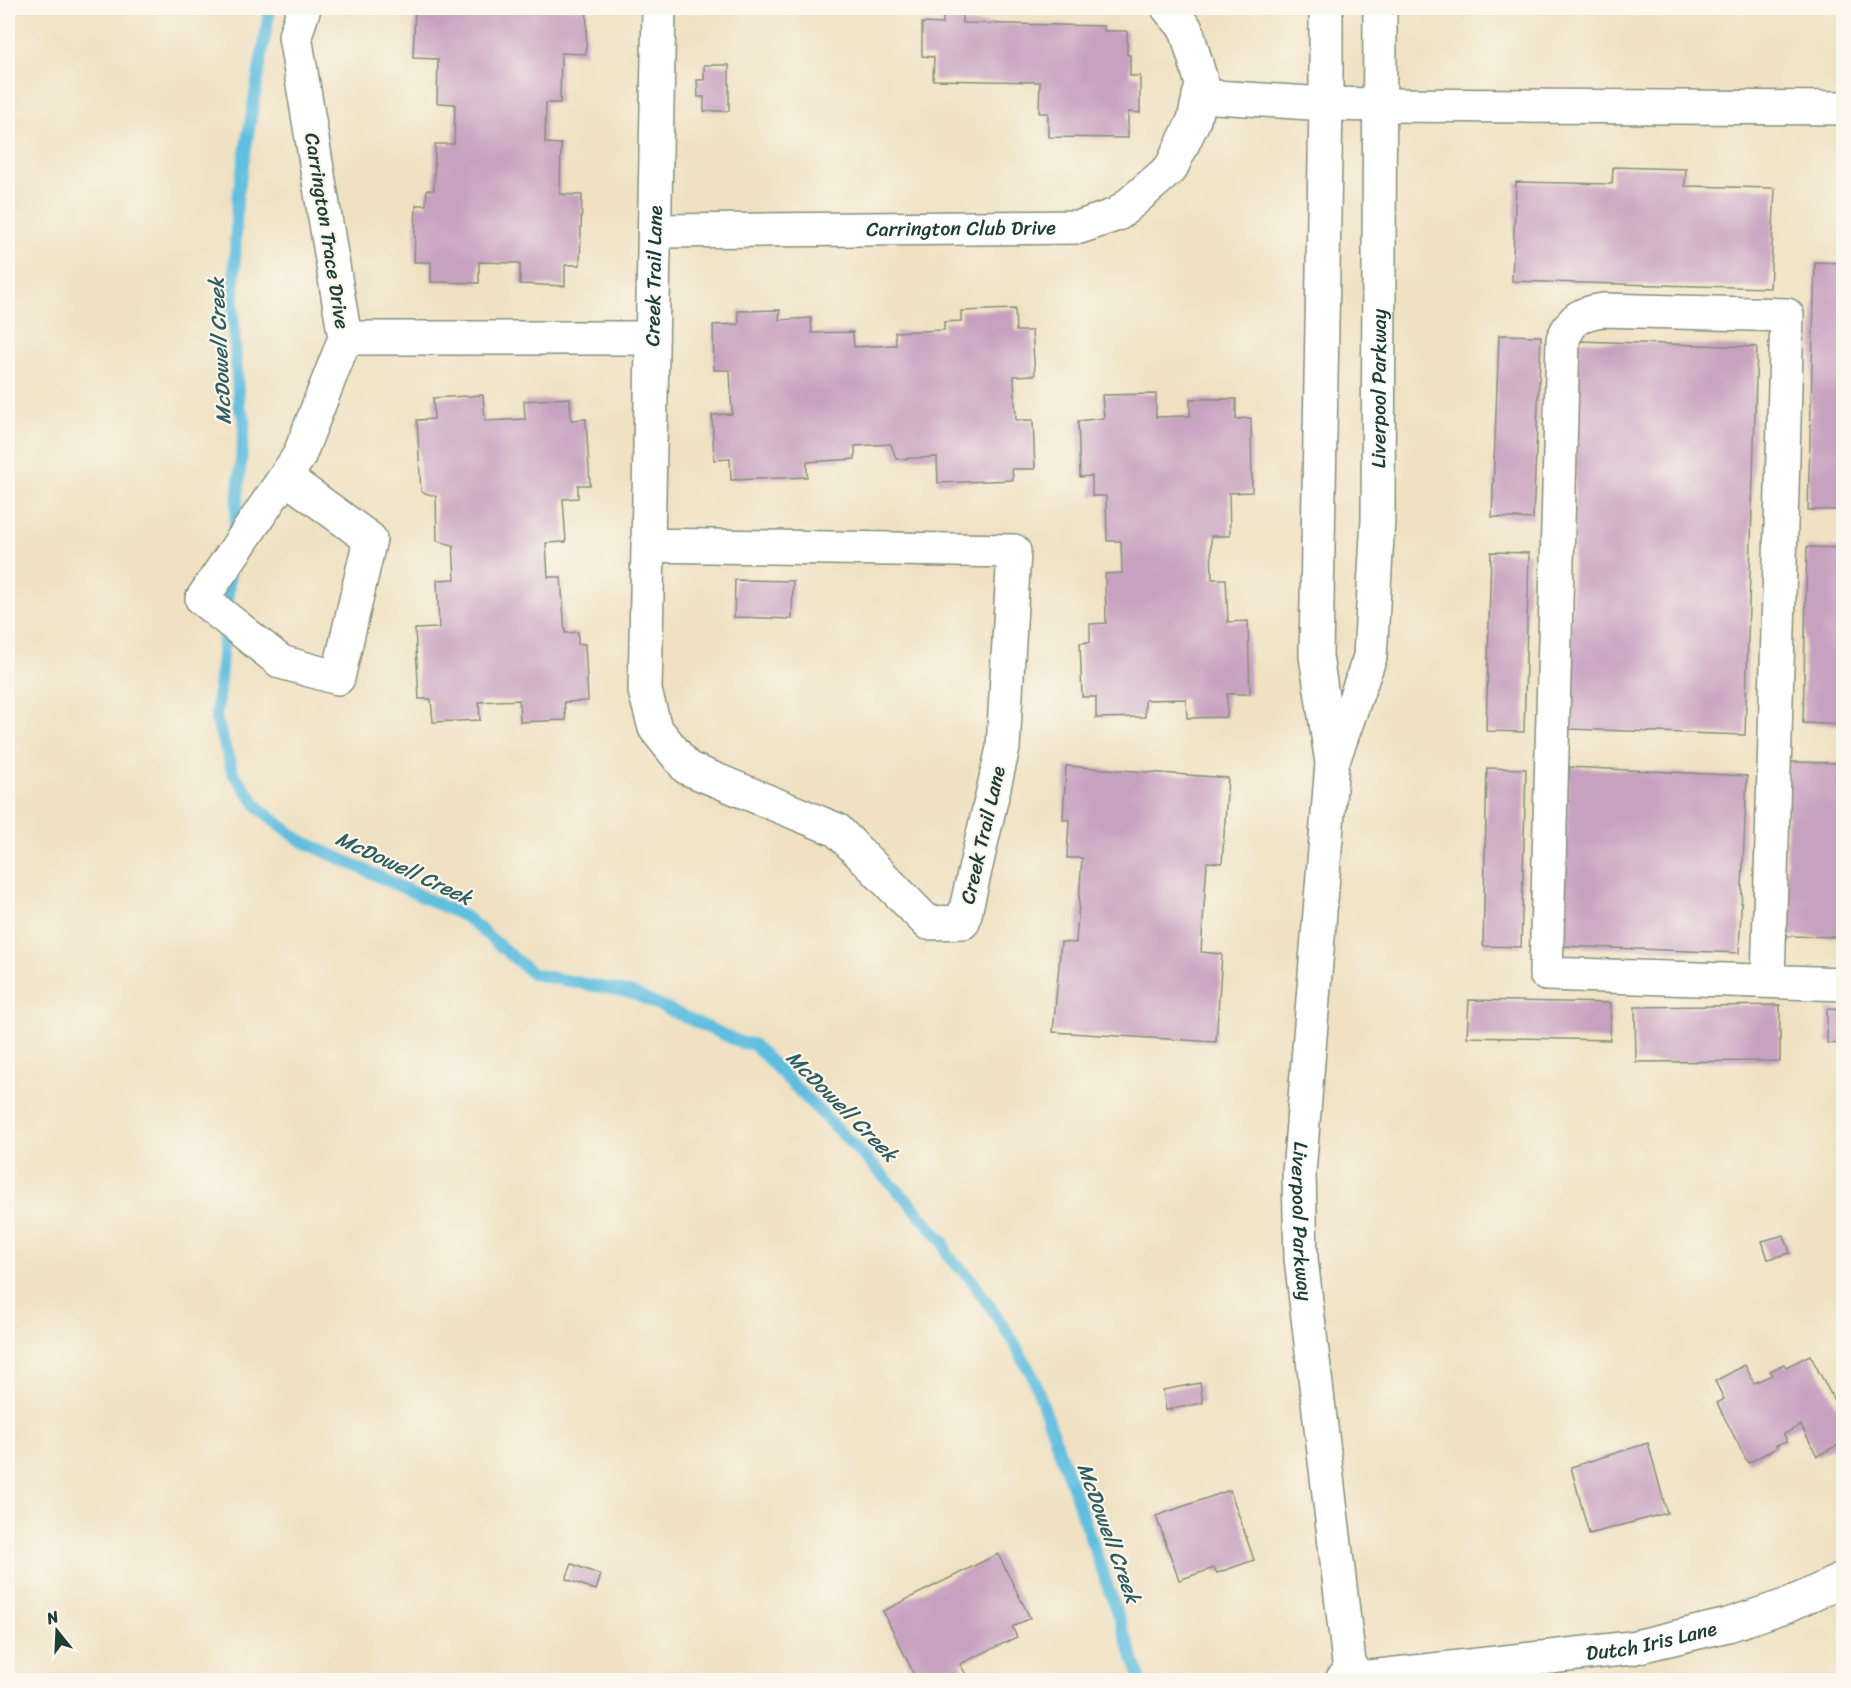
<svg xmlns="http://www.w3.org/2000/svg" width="1851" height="1688" font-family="Sriracha,sans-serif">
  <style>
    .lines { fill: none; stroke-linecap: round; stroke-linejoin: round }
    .stream { stroke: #61bedf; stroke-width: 12 }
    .building { fill: #c7a1c0 }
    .minor-casing { stroke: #878f7b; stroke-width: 36 }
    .minor { stroke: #fff; stroke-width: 33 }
    .labels { text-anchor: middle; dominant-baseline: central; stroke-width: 4.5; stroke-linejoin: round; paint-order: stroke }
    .street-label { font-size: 20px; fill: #1f3d34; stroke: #fbf7ec }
    .water-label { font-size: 21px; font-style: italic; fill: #305d5f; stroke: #fbf7ec }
  </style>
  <rect width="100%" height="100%" fill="#fbf7ec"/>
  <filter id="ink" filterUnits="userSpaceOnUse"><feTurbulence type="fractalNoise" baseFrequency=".0167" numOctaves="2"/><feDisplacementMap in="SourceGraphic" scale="12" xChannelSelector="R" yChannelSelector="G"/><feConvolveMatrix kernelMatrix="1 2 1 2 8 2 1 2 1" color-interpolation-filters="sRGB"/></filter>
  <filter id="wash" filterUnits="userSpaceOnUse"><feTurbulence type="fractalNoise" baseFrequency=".008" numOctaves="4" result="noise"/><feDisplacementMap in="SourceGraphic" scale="24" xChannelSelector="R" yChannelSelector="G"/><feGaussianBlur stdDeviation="1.35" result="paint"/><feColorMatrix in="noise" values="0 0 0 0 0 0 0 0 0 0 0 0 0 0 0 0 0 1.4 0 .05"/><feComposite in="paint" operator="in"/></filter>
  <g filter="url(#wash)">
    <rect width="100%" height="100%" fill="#efe1c2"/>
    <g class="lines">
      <!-- stream -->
      <g class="stream">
        <polyline points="234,535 245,419 239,407 233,312 237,199 270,8"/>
        <polyline points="230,573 216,719 233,773 260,809 300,840 466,917 533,974 632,993 742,1043 753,1044 909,1202 944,1243 948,1256 971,1279 1012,1339 1033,1377 1141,1680"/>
      </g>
    </g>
    <g id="blocks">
      <!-- building -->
      <g class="building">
        <polygon points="415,8 587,8 586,54 561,53 560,103 546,103 545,143 561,144 560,194 582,195 580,265 565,265 565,286 520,284 520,263 479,262 479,283 431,282 431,262 414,262 416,205 426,205 427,190 434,190 435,144 454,144 455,104 437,103 438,59 413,58"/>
        <polygon points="943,13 962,13 962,23 1104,26 1104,31 1127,31 1127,55 1130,55 1130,76 1140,76 1140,113 1128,112 1128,138 1048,137 1048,113 1039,113 1040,82 933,80 934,57 922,56 922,23 943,24"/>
        <polygon points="704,65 729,65 729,111 704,111 704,97 698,97 697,80 704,80"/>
        <polygon points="1613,167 1686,169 1685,186 1775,188 1770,288 1512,281 1516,182 1612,184"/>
        <polygon points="1815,262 1844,263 1844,510 1808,510"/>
        <polygon points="1015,309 1016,331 1032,331 1035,375 1014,376 1016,420 1033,420 1035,469 1012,469 1013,480 938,483 937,457 896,459 891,444 855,446 855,459 807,462 807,477 731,480 730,459 714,460 712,415 732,414 730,370 714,370 713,325 739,324 738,311 780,310 779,320 811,318 812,333 853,332 854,347 896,345 895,332 944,330 944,322 961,321 961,311"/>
        <polygon points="1499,335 1541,336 1533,519 1492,517"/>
        <polygon points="1579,341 1757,347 1745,735 1568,729"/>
        <polygon points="1156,394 1156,417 1190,416 1190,399 1236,399 1236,419 1251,418 1252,492 1229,493 1230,536 1211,536 1212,579 1226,579 1228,622 1248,621 1250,694 1227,694 1227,717 1187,718 1186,699 1145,700 1145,717 1096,718 1096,697 1082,697 1080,643 1090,642 1090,624 1106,623 1105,574 1122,573 1121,541 1107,541 1106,496 1092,496 1092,476 1080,477 1078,421 1104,418 1102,395"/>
        <polygon points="483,395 485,421 525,419 524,401 570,398 571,420 586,419 590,485 578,485 578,498 563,499 566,542 546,543 548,577 561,577 565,633 578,632 578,644 585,644 588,701 564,702 566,720 520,722 519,700 479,702 480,720 433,722 431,699 419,699 415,629 439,628 437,580 455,579 453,545 437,541 436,496 421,492 417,420 434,419 433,398"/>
        <polygon points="1807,547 1844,548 1844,725 1803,723"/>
        <polygon points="1491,552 1529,553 1524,732 1486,731"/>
        <polygon points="735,580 793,581 792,619 734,617"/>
        <polygon points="1788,762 1844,763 1844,937 1786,936"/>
        <polygon points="1066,766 1228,778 1222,863 1207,862 1201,952 1222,954 1216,1042 1053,1032 1061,942 1076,943 1082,858 1067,858 1069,820 1063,819"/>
        <polygon points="1569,767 1747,776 1739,953 1562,946"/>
        <polygon points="1487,768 1526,769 1521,947 1483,946"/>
        <polygon points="1469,1000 1611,1003 1610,1040 1467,1037"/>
        <polygon points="1780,1005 1780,1061 1636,1062 1635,1007"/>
        <polygon points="1827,1009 1844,1010 1844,1044 1827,1043"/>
        <polygon points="1784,1235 1790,1253 1768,1259 1762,1241"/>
        <polygon points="1810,1355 1844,1419 1844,1442 1817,1456 1801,1425 1784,1434 1787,1441 1776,1445 1778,1447 1748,1463 1717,1403 1724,1399 1715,1381 1745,1365 1754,1383 1772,1375 1770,1371 1784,1364 1786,1367"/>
        <polygon points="1200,1383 1203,1403 1166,1410 1163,1390"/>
        <polygon points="1648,1443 1667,1513 1589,1534 1571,1467"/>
        <polygon points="1230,1490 1254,1560 1217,1573 1214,1568 1179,1580 1156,1516"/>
        <polygon points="998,1554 1030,1618 1012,1627 1017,1637 960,1664 969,1680 917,1680 883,1611"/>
        <polygon points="572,1564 601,1575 596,1590 566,1579"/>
      </g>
    </g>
  </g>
  <g filter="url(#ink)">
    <use href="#blocks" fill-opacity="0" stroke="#878f7b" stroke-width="1.5"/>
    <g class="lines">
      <!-- minor casing -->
      <g class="minor-casing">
        <g id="minor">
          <path id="s1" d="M1326 8V104L1316 656 1332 763 1299 1173 1301 1259 1351 1679"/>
          <polyline points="1199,96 1326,104 1381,105 1844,108"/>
          <path id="s2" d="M655 231 1080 227 1118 214 1171 168 1194 120 1202 84 1186 29 1168 8"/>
          <polyline points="345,338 652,338"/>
          <polyline points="285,477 370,539 338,678 281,662 202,599 285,477 299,456 345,338 295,36 304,8"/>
          <path id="s3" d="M648 545 1014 551 1003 748 963 922 928 923 837 830 687 768 655 728 645 691 659 8"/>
          <path id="s4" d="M1334 758 1370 657 1378 519 1380 8"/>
          <path d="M1768 981 1787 315 1603 310C1581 313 1572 318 1563 339L1546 974 1844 984"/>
          <path id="s5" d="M1342 1680 1631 1648 1728 1625 1788 1605 1844 1579"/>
        </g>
      </g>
      <!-- minor -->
      <use href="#minor" class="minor"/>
    </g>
  </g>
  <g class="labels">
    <!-- street labels -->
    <g class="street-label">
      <text stroke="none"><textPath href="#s2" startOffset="306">Carrington Club Drive</textPath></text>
      <text transform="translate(327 231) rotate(81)">Carrington Trace Drive</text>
      <text stroke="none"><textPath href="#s3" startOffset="1574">Creek Trail Lane</textPath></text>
      <text stroke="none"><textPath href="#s4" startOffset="376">Liverpool Parkway</textPath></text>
      <text transform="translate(983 835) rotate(-77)">Creek Trail Lane</text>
      <text stroke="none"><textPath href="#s1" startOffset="1216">Liverpool Parkway</textPath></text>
      <text stroke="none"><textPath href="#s5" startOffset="312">Dutch Iris Lane</textPath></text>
    </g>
    <!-- water labels -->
    <g class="water-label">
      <text transform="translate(220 351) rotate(-93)">McDowell Creek</text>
      <text transform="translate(404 868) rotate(25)">McDowell Creek</text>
      <text transform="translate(842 1106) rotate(45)">McDowell Creek</text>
      <text transform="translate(1109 1533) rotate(70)">McDowell Creek</text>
    </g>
  </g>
  <!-- margin -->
  <rect width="1851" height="1688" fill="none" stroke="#fbf7ec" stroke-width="30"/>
  <!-- north arrow -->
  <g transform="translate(57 1631) rotate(342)" stroke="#fbf7ec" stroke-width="4.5" paint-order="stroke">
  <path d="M0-4.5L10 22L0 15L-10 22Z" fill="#1f3d34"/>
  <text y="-9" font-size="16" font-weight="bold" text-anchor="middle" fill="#1f3d34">N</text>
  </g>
</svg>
